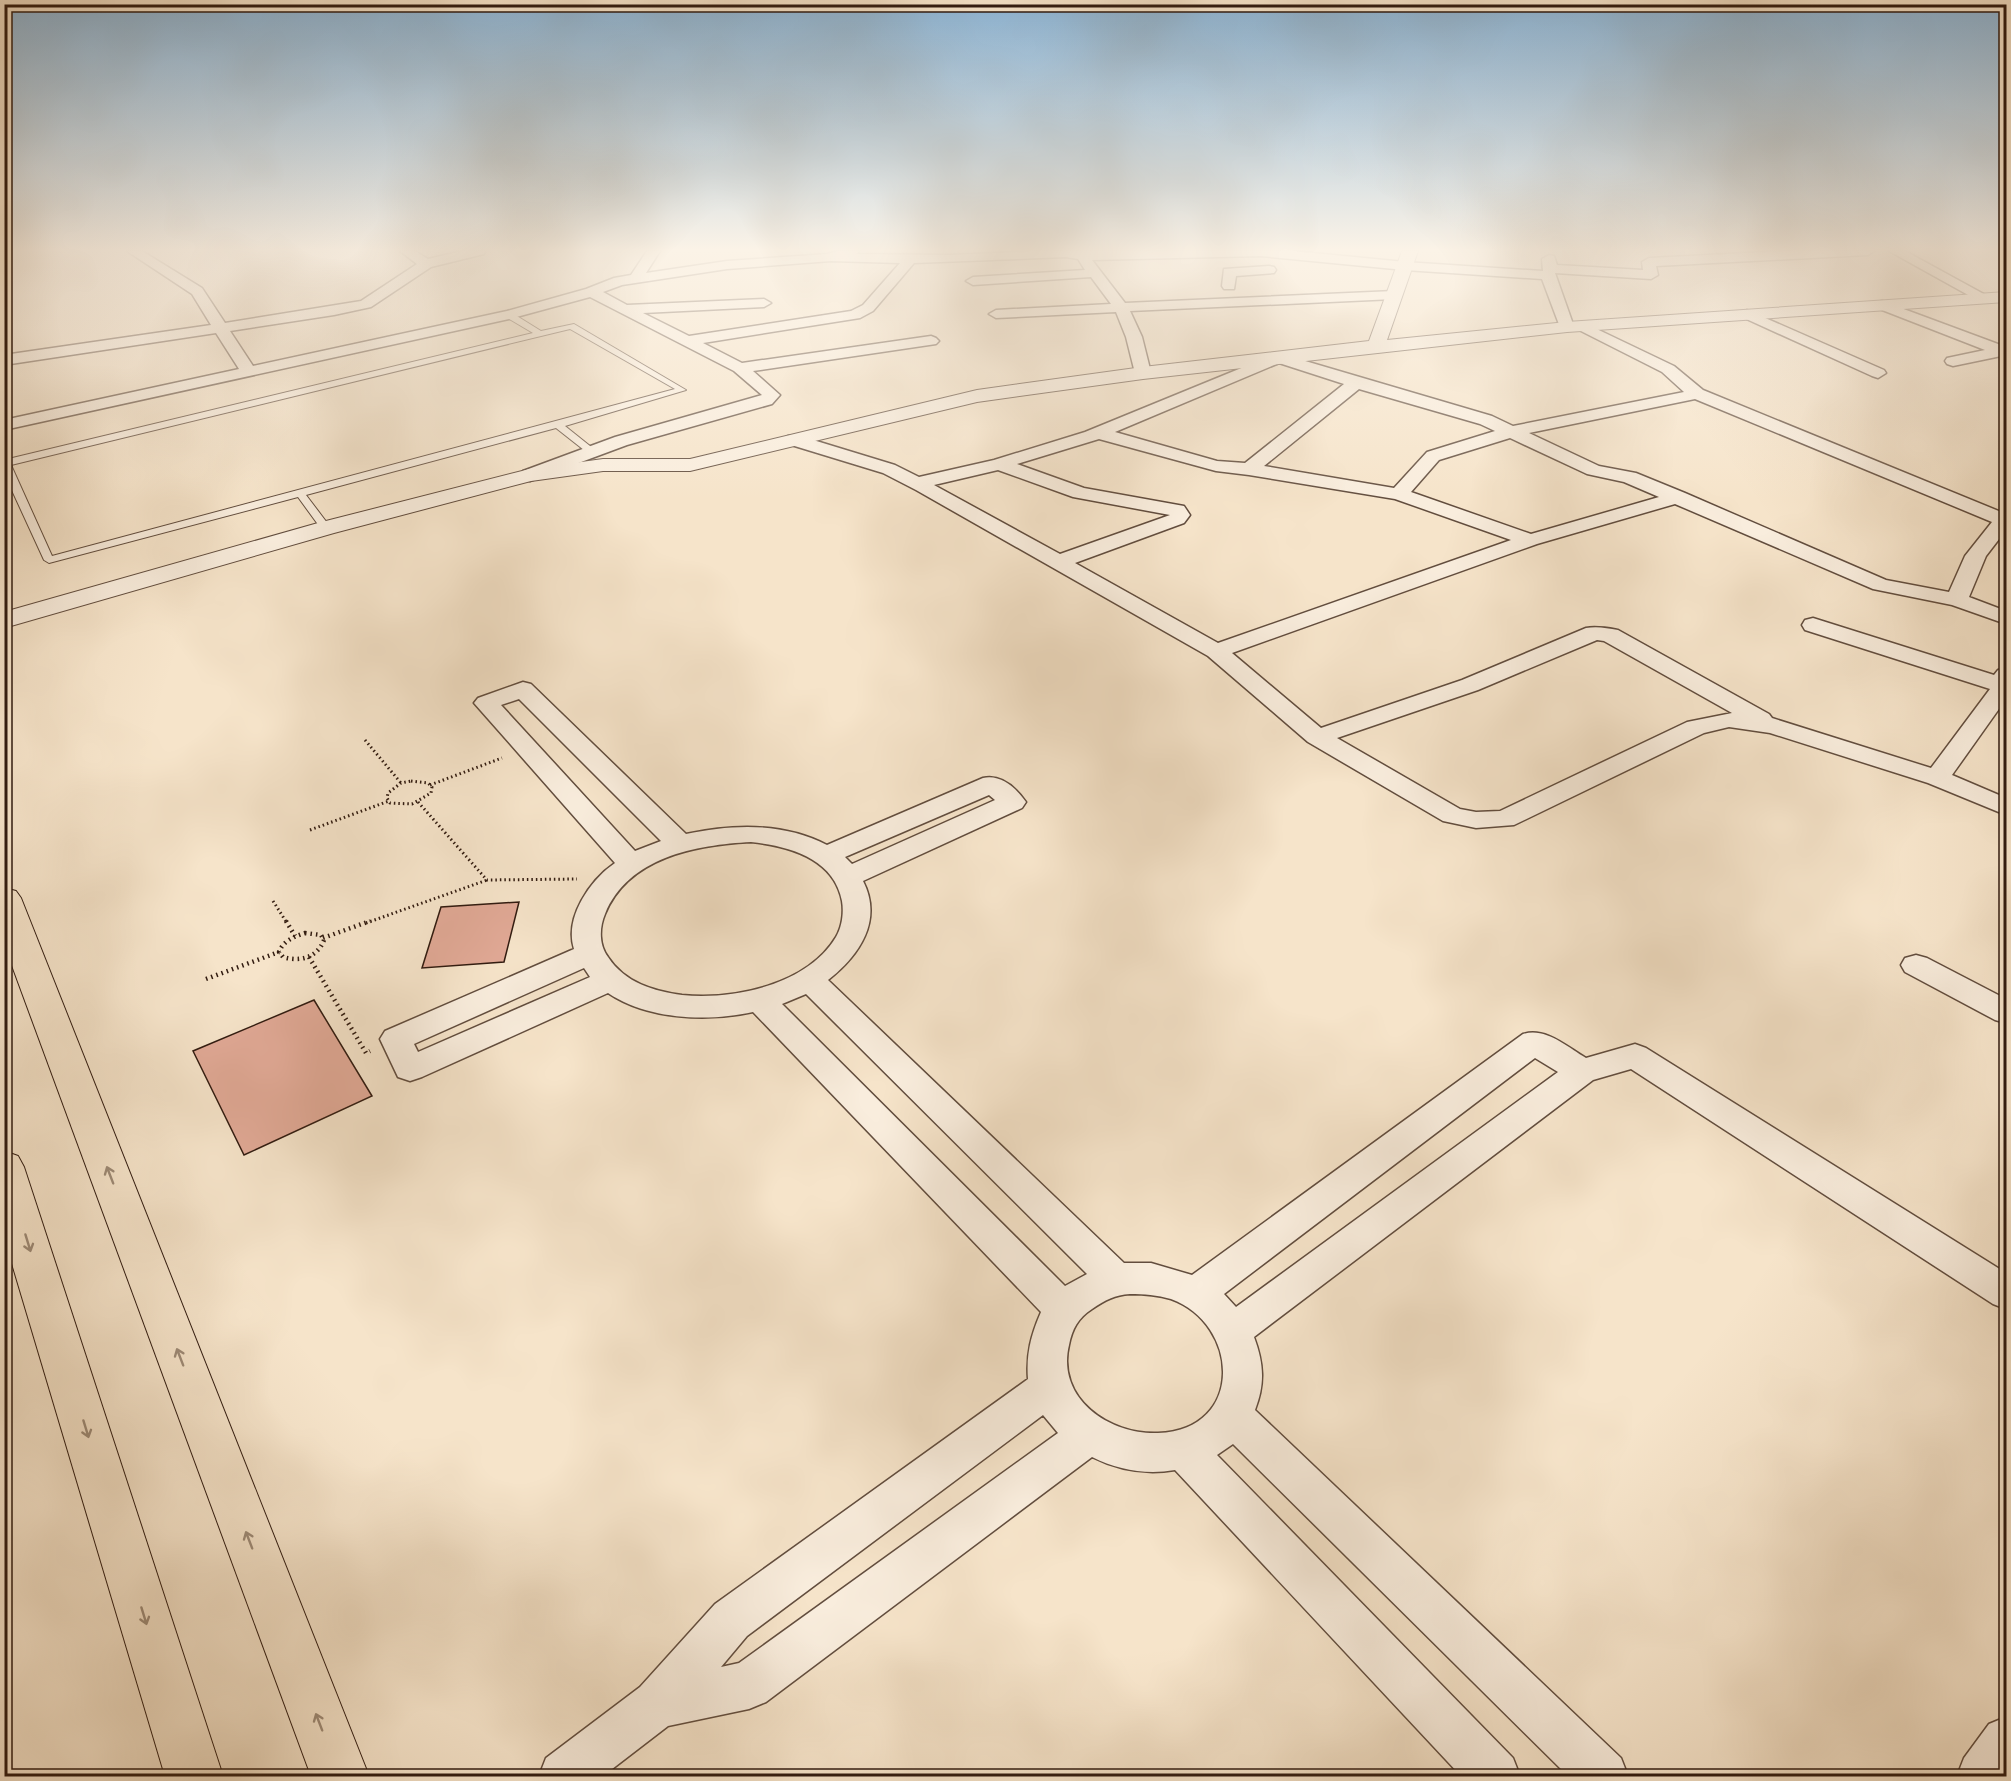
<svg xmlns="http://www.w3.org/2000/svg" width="2011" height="1781" font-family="'Gentium Book Plus',serif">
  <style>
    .building { fill: #e1a996; stroke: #311b10; stroke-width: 1.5 }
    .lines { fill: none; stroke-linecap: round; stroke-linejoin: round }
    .service-casing { stroke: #624d3e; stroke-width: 2 }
    .minor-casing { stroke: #624d3e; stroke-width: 3 }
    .tertiary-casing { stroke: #624d3e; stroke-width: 2 }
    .primary-casing { stroke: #311b10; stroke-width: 2 }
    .path-far1 { stroke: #311b10; stroke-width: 3; stroke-dasharray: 1.5 3; stroke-linecap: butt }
    .path { stroke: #311b10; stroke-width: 4.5; stroke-dasharray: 1.5 4; stroke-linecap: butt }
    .service { fill: #f9eddd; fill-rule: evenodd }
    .minor { fill: #f9eddd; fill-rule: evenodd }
    .tertiary { fill: #f9eddd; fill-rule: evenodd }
    .primary { fill: #f6e4ca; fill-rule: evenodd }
    .oneway { stroke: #9d8a76 }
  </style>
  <rect width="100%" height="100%" fill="#f6e4ca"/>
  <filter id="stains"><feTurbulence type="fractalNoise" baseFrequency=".00333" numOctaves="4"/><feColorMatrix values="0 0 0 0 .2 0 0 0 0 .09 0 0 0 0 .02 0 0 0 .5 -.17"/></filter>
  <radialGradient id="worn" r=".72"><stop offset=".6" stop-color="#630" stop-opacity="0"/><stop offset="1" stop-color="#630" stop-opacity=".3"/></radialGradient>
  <!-- building -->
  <g class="building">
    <polygon points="519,902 504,962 422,968 441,907"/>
    <polygon points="314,1000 372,1096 244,1155 193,1051"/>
  </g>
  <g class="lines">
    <!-- service casing -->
    <g class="service-casing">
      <path id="service" d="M506 313H512L541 331 574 324 686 390 565 426 595 450V454H589L556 428 306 495 331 528 326 531 322 530 298 497 49 563 44 560 4 473V460L533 333 506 317ZM570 329 675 389 52 556 11 465Z"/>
    </g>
    <!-- minor casing -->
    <g class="minor-casing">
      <g id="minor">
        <path d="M127 251H142L202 288 225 323 361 301 417 264 400 251H415L428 259 462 251H485L484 254 431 267 371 307 334 315 230 331 253 366 507 311 586 289 614 278 631 275 647 251H660L646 273 727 261 827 254 838 251H859L856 254 949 255 1038 251H1293L1405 262 1543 271 1542 259 1549 255 1554 256 1557 265 1643 270 1642 262 1649 258 1787 251H1874L1868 255 1656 266 1658 275 1651 279 1555 273 1574 327 1567 331 1560 327 1542 279 1405 270 1261 256 1092 260 1125 303 1394 291 1401 295 1394 299 1130 311 1142 337 1151 373 1143 378 1135 373 1126 337 1116 312 996 318 989 314 996 310 1111 304 1091 277 973 285 966 281 973 277 1085 270 1078 259 1066 257 914 263 873 311 860 318 703 343 742 363 931 336 936 338 939 341 936 344 753 371 780 395 772 404 627 445 530 481 523 479 521 475 523 471 615 437 762 395 734 371 590 297 509 319 4 430V420L239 369 216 333 4 365V355L211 325 192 294ZM831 261 900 263 863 305 851 311 689 336 643 313 764 307 771 303 764 299 627 305 603 292 622 285 727 269Z"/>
        <polygon points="1889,251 1905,251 1991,298 1984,302 1979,301"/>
        <polygon points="1269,266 1274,267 1276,270 1274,273 1236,276 1234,289 1224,289 1222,286 1224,269"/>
        <polygon points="1882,301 2006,347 2006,355 1953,366 1947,364 1945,361 1947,358 1985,350 1877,308 1875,305 1877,302"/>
        <polygon points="1747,310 1884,370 1886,373 1878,378 1872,376 1742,317 1740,314"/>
        <path d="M1582 322 1674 366 1703 390 2006 514V530L1986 556 1969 597 2006 611V624L1952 605 1873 589 1675 504 1537 544 1232 653 1321 728 1462 680 1586 628C1597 626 1607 628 1618 630L1769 714 1772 718 1931 768 1990 689 1805 630 1802 625 1805 620 1813 618 1994 675 1998 670 2006 668V699L1952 775 2006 798V815L1928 783 1770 733 1729 727 1704 733 1514 825 1476 828 1443 821 1308 742 1208 656 916 490 883 473 788 444 785 440 788 436H800L895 465 919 477 994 460 1085 432 1278 353 1492 416 1513 426 1684 392 1662 372 1577 329 1575 326ZM1279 363 1344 384 1245 463 1217 461 1115 432ZM1359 389 1480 424 1495 431 1427 452 1394 488 1264 466ZM1695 399 1992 522 1965 556 1949 592 1886 580 1685 493 1636 473 1599 466 1529 433ZM1510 438 1587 474 1624 482 1659 497 1531 534 1411 492 1439 460ZM1099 439 1216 471 1249 475 1395 499 1511 540 1218 643 1075 563 1184 523 1190 515 1184 506 1084 488 1017 464ZM998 470 1073 497 1170 515 1060 554 934 485ZM1597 640 1604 641 1732 713 1687 722 1500 811 1476 812 1460 809 1337 738 1478 690Z"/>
        <path d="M523 682 531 684 686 834C733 824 783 822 827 845L983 778C1001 774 1016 788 1026 802L1022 808 863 881C883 920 860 955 828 980L1124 1263H1151L1192 1275 1523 1034C1546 1027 1567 1047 1586 1058L1635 1044 1646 1048 2006 1273V1309L1993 1304 1631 1069 1593 1080 1254 1337C1264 1364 1265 1384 1255 1410L1621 1758 1628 1776H1568L1233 1444 1217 1455 1513 1758 1520 1776H1461L1175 1470C1146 1475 1118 1470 1092 1457L766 1702 749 1709 668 1726 603 1776H539L546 1758 640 1687 715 1604 1028 1379C1026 1354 1031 1335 1041 1312L753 1012C708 1022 648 1020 608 993L422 1077 410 1081 398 1077 380 1039 385 1031 574 949C564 918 590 880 615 863L474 703 478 698ZM519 699 661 841 635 851 501 705ZM989 795 995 800 852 864 845 857ZM751 842C789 846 834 858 842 901 844 913 842 927 836 937 807 985 734 1000 682 995 654 991 625 983 608 957 599 945 599 928 605 914 628 857 696 845 751 842ZM584 968 590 977 418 1052 414 1044ZM806 994 1087 1274 1065 1286 782 1004ZM1535 1058 1558 1072 1236 1307 1224 1294ZM1130 1294C1144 1294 1157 1295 1171 1299 1240 1324 1245 1430 1158 1433 1109 1435 1056 1398 1069 1345 1072 1329 1078 1318 1092 1309 1105 1300 1115 1295 1130 1294ZM1043 1415 1058 1433 739 1663 721 1667 747 1636Z"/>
        <polygon points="1916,955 1927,958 2006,999 2006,1023 1995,1020 1905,972 1901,965 1905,958"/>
        <polygon points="2006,1717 2006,1776 1957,1776 1964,1758 1989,1724"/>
      </g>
    </g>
    <!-- tertiary casing -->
    <g class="tertiary-casing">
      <polygon id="tertiary" points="1402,251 1418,251 1387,340 1567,322 2006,292 2006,302 1567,332 1143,379 977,402 690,471 603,471 531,481 334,533 4,628 4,612 318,523 530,469 603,459 690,459 977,390 1143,367 1369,341"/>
    </g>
    <!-- primary casing -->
    <g class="primary-casing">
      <g id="primary">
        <polygon points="4,888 16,891 21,898 369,1776 311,1776 4,944"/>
        <polygon points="4,1151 18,1156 24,1167 223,1776 165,1776 4,1237"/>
      </g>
    </g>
    <!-- path-far1 -->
    <g class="path-far1">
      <polyline points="365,740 401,783"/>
      <polygon points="411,781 428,783 432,787 431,793 412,804 390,803 387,798 388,793 401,783"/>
      <polyline points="430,785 502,758"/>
      <polyline points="418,802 487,880 577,879"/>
      <polyline points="310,830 389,801"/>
      <polyline points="273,901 287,923"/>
      <polyline points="366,923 487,880"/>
    </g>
    <!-- path -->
    <g class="path">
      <polyline points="286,921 295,936"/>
      <path d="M305 933 321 935 324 940C317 958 300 962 283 957L279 952C283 941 295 936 305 933Z"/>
      <polyline points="323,938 370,921"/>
      <polyline points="309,957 366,1053 370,1051"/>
      <polyline points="206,979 279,952"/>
    </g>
    <!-- service -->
    <use href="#service" class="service"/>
    <!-- minor -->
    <use href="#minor" class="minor"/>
    <!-- tertiary -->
    <use href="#tertiary" class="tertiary"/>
    <!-- primary -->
    <use href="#primary" class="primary"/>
  </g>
  <!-- one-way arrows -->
  <defs><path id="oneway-shaft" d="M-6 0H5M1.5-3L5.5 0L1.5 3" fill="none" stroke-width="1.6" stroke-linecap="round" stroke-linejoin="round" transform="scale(1.5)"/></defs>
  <g class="oneway">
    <use href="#oneway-shaft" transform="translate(110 1175) rotate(-111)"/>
    <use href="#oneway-shaft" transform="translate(28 1243) rotate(73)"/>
    <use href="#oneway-shaft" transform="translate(180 1357) rotate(-111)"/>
    <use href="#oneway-shaft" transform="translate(86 1429) rotate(73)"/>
    <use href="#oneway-shaft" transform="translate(249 1540) rotate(-111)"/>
    <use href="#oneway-shaft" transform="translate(144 1616) rotate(73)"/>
    <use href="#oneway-shaft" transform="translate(319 1722) rotate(-111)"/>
  </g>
  <!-- sky -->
  <linearGradient id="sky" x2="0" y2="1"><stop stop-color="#8db7d9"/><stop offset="0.5" stop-color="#fbf3e7"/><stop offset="1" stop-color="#fbf3e7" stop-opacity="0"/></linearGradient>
  <rect width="2011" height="500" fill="url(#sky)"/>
  <!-- margin -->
  <rect width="2011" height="1781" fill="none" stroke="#f6e4ca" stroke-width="24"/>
  <rect x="6" y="6" width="1999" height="1769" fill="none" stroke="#311b10" stroke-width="3"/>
  <rect x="12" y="12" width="1987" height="1757" fill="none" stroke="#311b10" stroke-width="1.5"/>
  <rect width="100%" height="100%" filter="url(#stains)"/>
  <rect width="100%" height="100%" fill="url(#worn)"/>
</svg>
